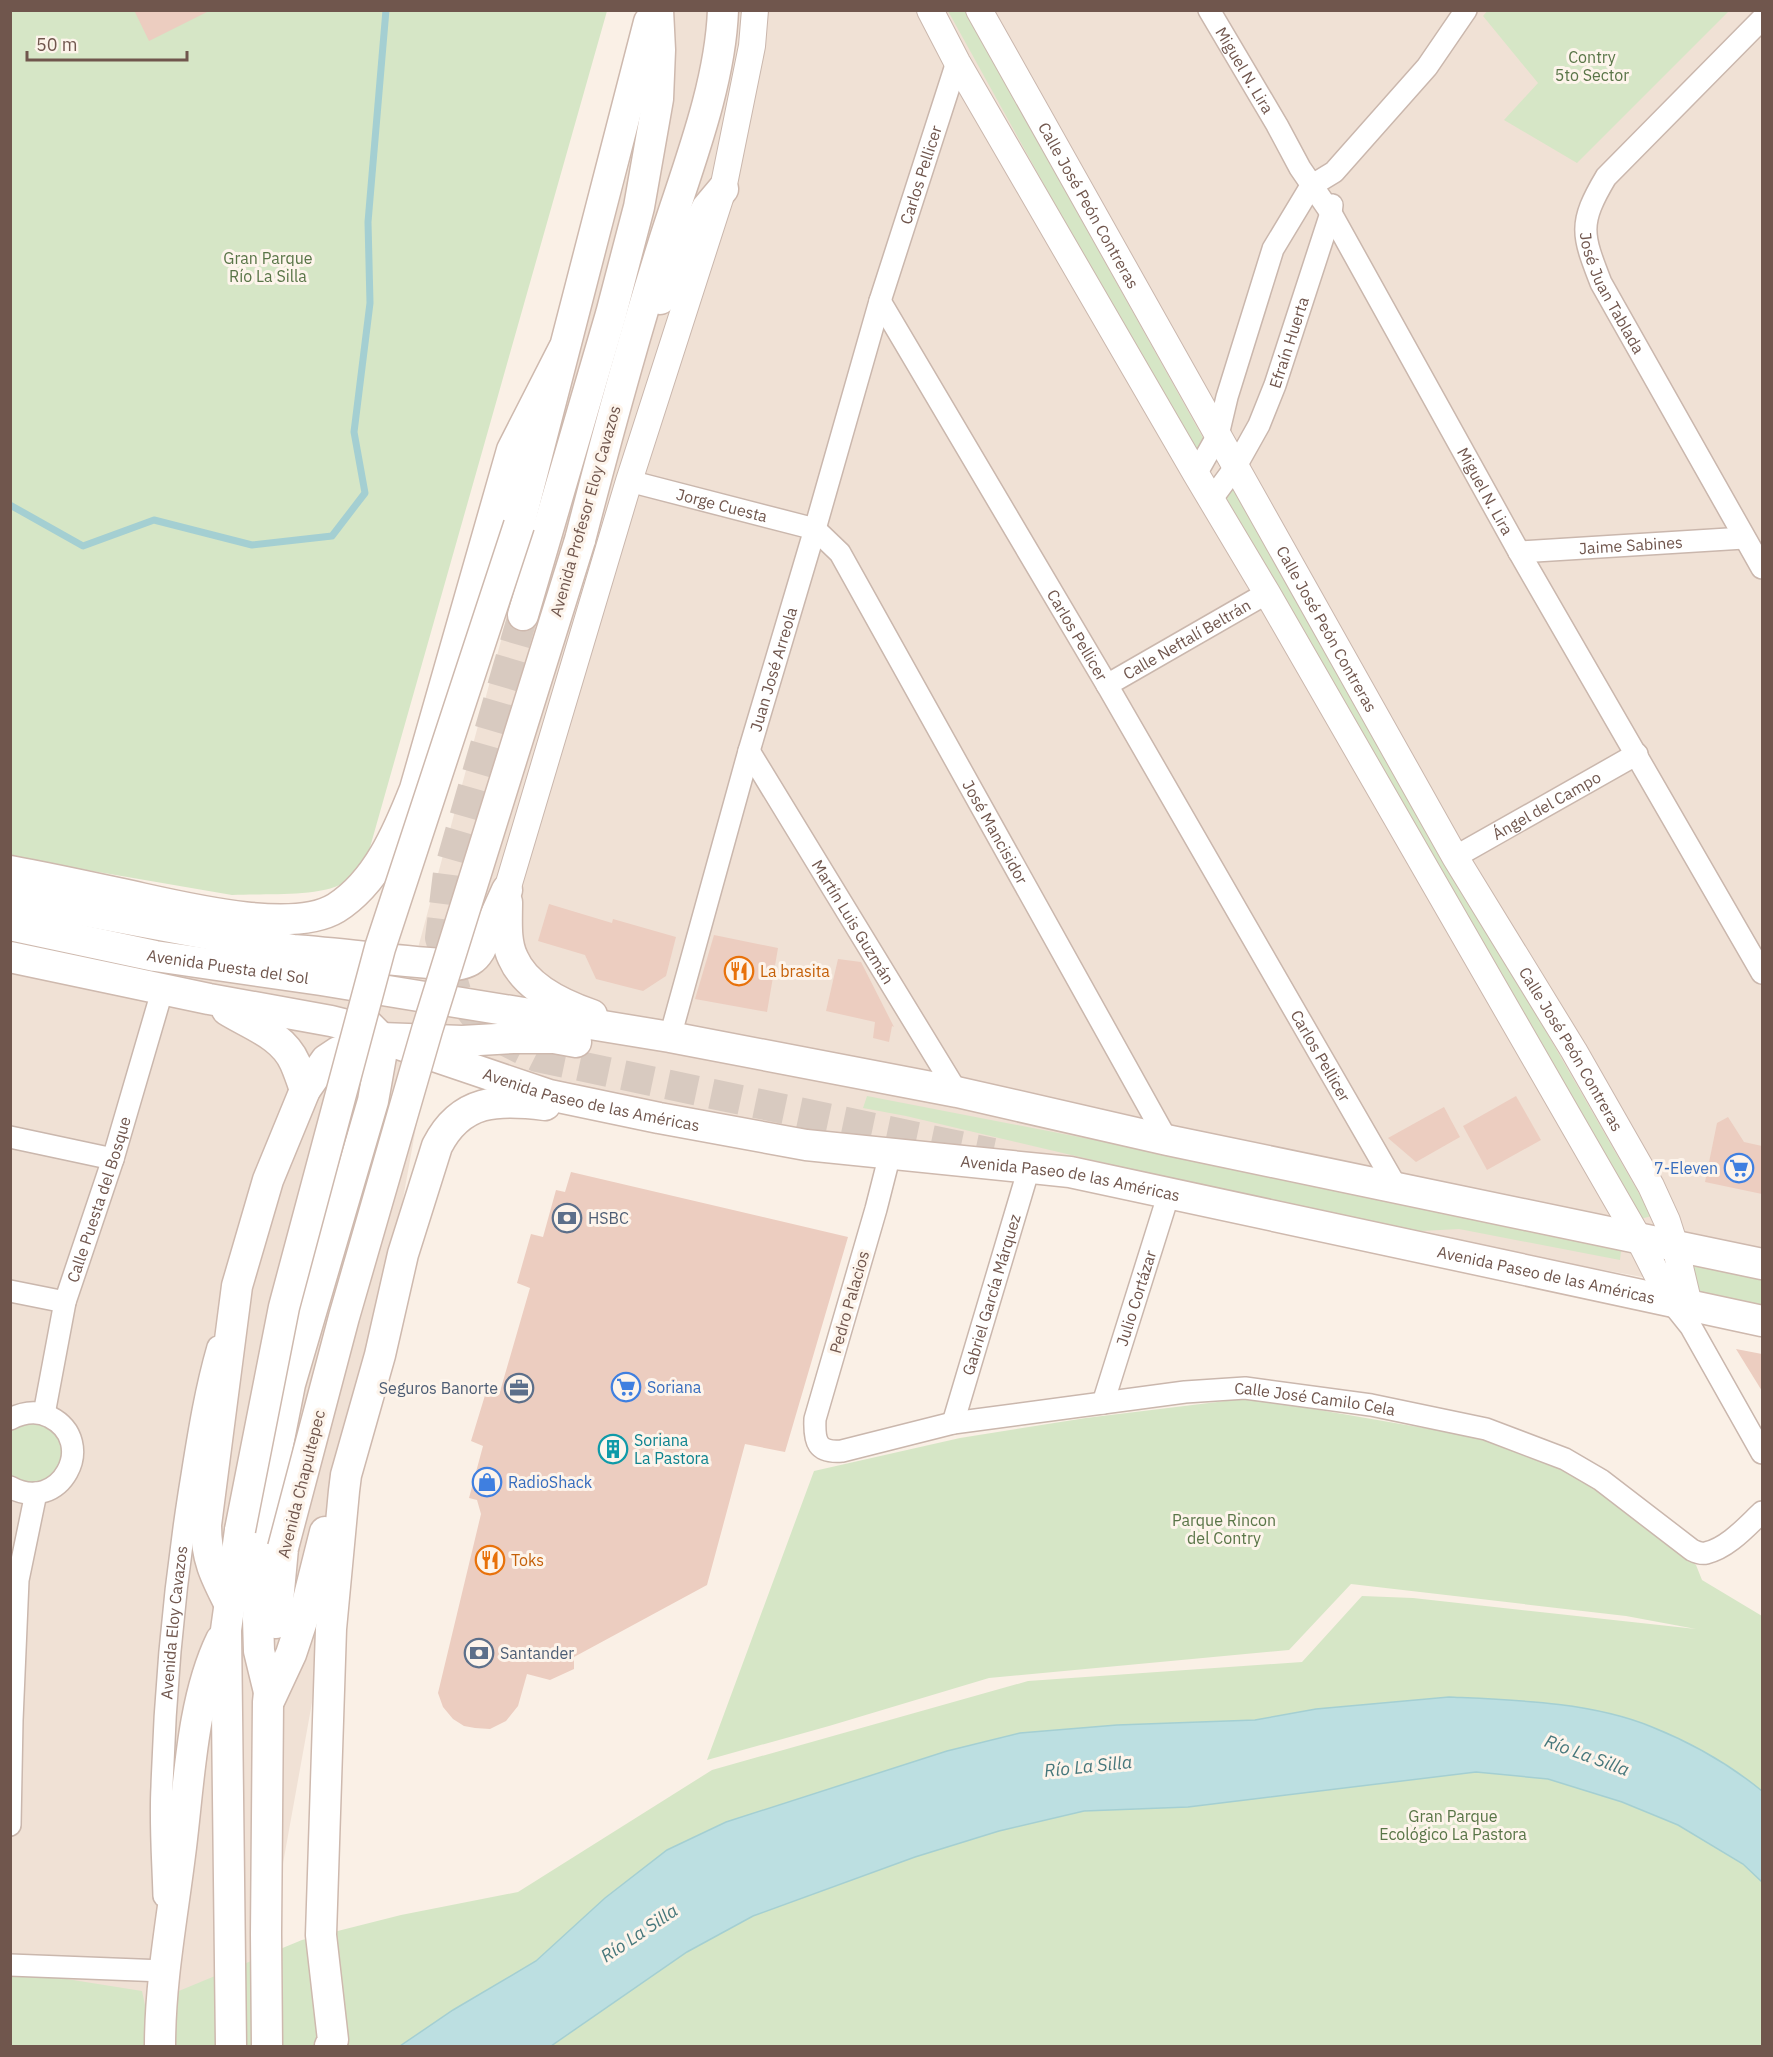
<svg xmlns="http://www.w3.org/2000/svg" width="1773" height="2057" font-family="'IBM Plex Sans',sans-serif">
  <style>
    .residential { fill: #f0e1d5 }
    .green { fill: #d6e6c6 }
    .water { fill: #bcdfe1; stroke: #a4cfd2; stroke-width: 1.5 }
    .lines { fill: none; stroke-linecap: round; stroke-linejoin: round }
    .stream { stroke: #a4cfd2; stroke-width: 7 }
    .building { fill: #eccdc0 }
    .secondary-tunnel { stroke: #d8cac0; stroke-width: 30; stroke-dasharray: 30 15; stroke-linecap: butt }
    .minor-casing { stroke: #cab7ad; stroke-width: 24 }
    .tertiary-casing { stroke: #cab7ad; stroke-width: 28 }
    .secondary-casing { stroke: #ceb9ae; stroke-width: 33 }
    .minor { stroke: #fff; stroke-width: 21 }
    .tertiary { stroke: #fff; stroke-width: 26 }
    .secondary { stroke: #fff; stroke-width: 30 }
    .secondary-bridge-casing { stroke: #ceb9ae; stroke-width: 33; stroke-linecap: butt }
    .secondary-bridge { stroke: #fff; stroke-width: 30 }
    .labels { text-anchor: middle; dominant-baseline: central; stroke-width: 6; stroke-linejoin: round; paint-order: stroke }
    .park-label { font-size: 16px; fill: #597547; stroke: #fdf4eb }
    .street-label { font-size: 16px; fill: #70564d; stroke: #fdf4eb }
    .food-label { font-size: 16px; fill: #c56008; stroke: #fdf4eb; text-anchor: start }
    .shop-label { font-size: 16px; fill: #366cbe; stroke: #fdf4eb; text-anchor: start }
    .service-label { font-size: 16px; fill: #4e5e75; stroke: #fdf4eb; text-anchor: start }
    .culture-label { font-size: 16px; fill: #0d838f; stroke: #fdf4eb; text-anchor: start }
    .water-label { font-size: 18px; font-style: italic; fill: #46777b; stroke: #fdf4eb }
  </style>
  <rect width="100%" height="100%" fill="#faf0e6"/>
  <!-- residential -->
  <polygon class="residential" points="671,11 1762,11 1762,1299 1070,1172 427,1066 250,2046 11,2046 11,902 408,985"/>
  <!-- green -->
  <g class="green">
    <polygon points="1488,10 1729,10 1729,11 1577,163 1504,120 1538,83 1483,16"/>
    <path d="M10 11H607L365 865C359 871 352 879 344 883 317 898 262 893 232 895L11 857Z"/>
    <polygon points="948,11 965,11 1207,445 1193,454"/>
    <polygon points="1232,485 1652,1216 1632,1221 1217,499"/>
    <polygon points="867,1096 1316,1183 1616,1245 1621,1251 1620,1260 1459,1229 1421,1231 1229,1197 1224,1191 906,1116 863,1108"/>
    <polygon points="1683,1260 1762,1277 1762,1306 1689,1290"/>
    <polygon points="1250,1398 1476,1437 1573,1471 1696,1565 1702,1580 1762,1616 1762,2046 11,2046 10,1970 142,1991 145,2005 302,1940 401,1915 518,1892 712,1770 1028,1681 1302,1662 1362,1596 1413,1598 1696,1629 1626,1616 1351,1584 1289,1650 989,1678 829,1726 707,1760 814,1471 960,1438 1086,1418"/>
    <polygon points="27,1420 52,1424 67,1448 60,1473 32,1486 11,1477 11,1428"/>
  </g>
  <!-- water -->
  <path class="water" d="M1449 1697C1514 1700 1592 1702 1652 1727 1692 1743 1729 1764 1762 1791V1882L1743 1864 1678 1825 1622 1802 1548 1779 1476 1772 1188 1807 1084 1811 999 1831 915 1857 753 1916 687 1952 551 2046H400L453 2010 536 1961 605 1898 667 1850 726 1822 947 1751 1020 1733 1117 1725 1255 1720 1316 1709Z"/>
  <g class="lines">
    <!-- stream -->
    <polyline class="stream" points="10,505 83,546 154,520 252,545 332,536 365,493 354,432 370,303 368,222 386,10"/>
  </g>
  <!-- building -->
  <g class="building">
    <polygon points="134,10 211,10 149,41"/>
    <polygon points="549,904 612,923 613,919 676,937 666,976 643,991 596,979 585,955 538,941"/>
    <polygon points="714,935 778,948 767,1012 695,999"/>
    <polygon points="838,959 861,962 894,1027 892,1026 889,1042 873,1038 875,1022 826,1011"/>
    <polygon points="1516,1096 1541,1140 1487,1170 1463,1126"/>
    <polygon points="1444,1107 1460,1137 1416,1162 1388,1138"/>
    <polygon points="1728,1117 1744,1142 1762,1146 1762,1194 1705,1182 1717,1123"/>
    <polygon points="571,1172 848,1237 785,1452 745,1444 707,1585 574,1657 574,1669 550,1680 527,1674 518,1706 506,1721 490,1729 475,1728 464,1726 453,1719 443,1707 438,1693 481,1514 477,1500 469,1498 483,1446 471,1441 486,1392 499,1395 530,1288 517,1283 531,1234 543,1237 556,1190 565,1192"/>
    <polygon points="1736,1349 1762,1354 1762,1391"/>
  </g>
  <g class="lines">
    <!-- secondary-tunnel -->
    <polyline class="secondary-tunnel" points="523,615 448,873 440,938 456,991 487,1032 537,1057 993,1153"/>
    <!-- minor casing -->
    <g class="minor-casing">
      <g id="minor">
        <path id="s1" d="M1209 10 1277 125 1300 168 1331 213 1519 552 1762 973"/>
        <path id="s2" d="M1762 19 1606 177C1578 224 1582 234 1601 283L1762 568"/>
        <path id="s3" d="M880 301 1107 685 1397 1188"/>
        <polyline points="1196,474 1218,435 1227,397 1273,249 1311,186 1334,172 1427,67 1466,10"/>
        <path id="s4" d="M629 481 815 529 840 553 1167 1140"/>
        <path id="s5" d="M1211 500 1236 466 1259 425 1275 385 1331 213 1332 205"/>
        <path id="s6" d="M1519 552 1744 538"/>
        <path id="s7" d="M1107 685 1267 593"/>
        <path id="s8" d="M749 751 957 1092"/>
        <path id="s9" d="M1455 857 1637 754"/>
        <path id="s10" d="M670 1037 749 751 815 529 880 301 957 62"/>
        <polyline points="10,1137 113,1159"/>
        <path id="s11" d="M890 1154 876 1209 815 1419C814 1442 817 1453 842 1451L953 1423 1185 1392 1245 1388 1371 1405 1486 1429 1565 1459 1601 1480 1692 1550C1696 1552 1702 1554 1706 1553 1728 1548 1747 1526 1762 1512"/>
        <polyline points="10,1291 65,1302"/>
        <polyline points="1671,1302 1691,1327 1762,1453"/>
        <path id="s12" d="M1103 1403 1169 1193"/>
        <path id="s13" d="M44 1414 65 1302 113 1159 163 988"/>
        <path d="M10 1419C24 1412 37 1410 50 1417 99 1442 60 1515 10 1487"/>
        <path id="s14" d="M953 1423 1029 1168"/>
        <polyline points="10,1825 12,1720 18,1580 36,1493"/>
        <path id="s15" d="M164 1896C163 1860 160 1824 162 1787 165 1689 174 1591 189 1494 197 1445 204 1395 218 1347"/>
        <polyline points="10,1965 164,1971"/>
      </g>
    </g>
    <!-- tertiary casing -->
    <g class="tertiary-casing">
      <g id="tertiary">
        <polyline points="930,10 957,62 1196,474 1267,593 1639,1239 1671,1302"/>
        <path id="s16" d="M979 10 1455 857 1574 1051 1651 1186 1667 1221 1675 1246 1689 1305"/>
        <polyline points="507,890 629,481 723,189 752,46 755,10"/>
      </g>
    </g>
    <!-- secondary casing -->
    <g class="secondary-casing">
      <g id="secondary">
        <polyline points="660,299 707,208 723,189"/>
        <polyline points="519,525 649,22"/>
        <path d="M580 540C605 443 631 347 661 251 684 176 720 90 723 10"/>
        <polyline points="523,615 611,314 639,207 658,99 660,50 658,10"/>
        <path d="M10 871C48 878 85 886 122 894 174 905 290 936 336 908 377 882 398 832 415 789L512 450 563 350"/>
        <path d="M10 897 293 950C348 954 401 962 456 965 468 963 474 960 480 950L507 890"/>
        <path d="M507 902C507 921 505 942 513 958 526 988 563 1005 592 1015"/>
        <path id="s17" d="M10 925 155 956 321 980 670 1037 957 1092 1167 1140 1762 1264"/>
        <path id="s18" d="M10 957 209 999 331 1021 351 1026 381 1038 549 1095 659 1118 806 1145 1070 1172 1762 1321"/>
        <path d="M227 1010C251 1025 283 1035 295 1063 299 1072 302 1081 305 1090"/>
        <path d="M230 1605C215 1576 206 1558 206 1525L237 1286 268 1180 305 1090 326 1060 338 1052 381 1038 462 1041 513 1038H554L576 1042"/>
        <polyline points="276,1623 283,1548"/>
        <polyline points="269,1692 259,1651 258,1619 259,1572 265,1510 290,1384 373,1101 383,1045 381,1038 368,1025"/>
        <polyline points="270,1699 291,1654 305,1612 325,1532"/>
        <path d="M160 2046C160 1982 172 1919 180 1855 189 1787 191 1702 221 1640"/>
        <polyline points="231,2046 226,1630 240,1530"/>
        <polyline points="267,2046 266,1934 268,1702 271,1674"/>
        <path d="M330 2046 333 2040 321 1935 331 1629 344 1491 346 1475 380 1355 403 1254 437 1146C461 1099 498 1099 545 1105"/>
      </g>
    </g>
    <!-- minor -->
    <use href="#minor" class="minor"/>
    <!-- tertiary -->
    <use href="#tertiary" class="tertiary"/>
    <!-- secondary -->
    <use href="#secondary" class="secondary"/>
    <!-- secondary-bridge casing -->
    <g class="secondary-bridge-casing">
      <g id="secondary-bridge">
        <polyline points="240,1530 284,1307 380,948 519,525"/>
        <polyline points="283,1548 344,1317 427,1030 580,540"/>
      </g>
    </g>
    <!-- secondary-bridge -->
    <use href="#secondary-bridge" class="secondary-bridge"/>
  </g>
  <!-- icons -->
  <defs>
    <g id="restaurant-ring" transform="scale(1.5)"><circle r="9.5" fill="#fdf4eb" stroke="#e8710a" stroke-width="1.5"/><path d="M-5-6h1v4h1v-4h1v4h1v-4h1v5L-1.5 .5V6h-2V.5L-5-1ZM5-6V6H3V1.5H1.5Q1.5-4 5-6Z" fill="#e8710a"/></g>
    <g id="supermarket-ring" transform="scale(1.5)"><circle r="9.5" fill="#fdf4eb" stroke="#3f7fe0" stroke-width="1.5"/><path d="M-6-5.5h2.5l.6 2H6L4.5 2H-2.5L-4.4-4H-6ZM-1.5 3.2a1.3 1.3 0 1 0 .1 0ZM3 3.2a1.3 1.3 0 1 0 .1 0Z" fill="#3f7fe0"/></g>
    <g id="bank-ring" transform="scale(1.5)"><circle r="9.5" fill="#fdf4eb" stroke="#5c6f8a" stroke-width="1.5"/><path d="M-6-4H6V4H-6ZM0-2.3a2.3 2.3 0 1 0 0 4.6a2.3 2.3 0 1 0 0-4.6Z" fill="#5c6f8a"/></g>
    <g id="office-ring" transform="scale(1.5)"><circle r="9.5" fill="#fdf4eb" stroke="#5c6f8a" stroke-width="1.5"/><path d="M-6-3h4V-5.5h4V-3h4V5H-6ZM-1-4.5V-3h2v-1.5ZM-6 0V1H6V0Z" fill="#5c6f8a"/></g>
    <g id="building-ring" transform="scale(1.5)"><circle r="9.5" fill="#fdf4eb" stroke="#0f9aa8" stroke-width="1.5"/><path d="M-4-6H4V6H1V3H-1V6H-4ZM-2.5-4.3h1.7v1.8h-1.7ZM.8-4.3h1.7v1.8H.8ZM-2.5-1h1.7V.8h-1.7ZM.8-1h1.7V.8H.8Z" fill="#0f9aa8"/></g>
    <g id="shop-ring" transform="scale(1.5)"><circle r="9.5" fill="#fdf4eb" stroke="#3f7fe0" stroke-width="1.5"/><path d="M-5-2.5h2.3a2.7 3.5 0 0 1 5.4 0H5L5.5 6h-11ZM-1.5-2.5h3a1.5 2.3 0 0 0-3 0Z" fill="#3f7fe0"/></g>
  </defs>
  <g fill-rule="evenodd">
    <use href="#restaurant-ring" x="739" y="971"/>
    <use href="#supermarket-ring" x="1739" y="1168"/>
    <use href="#bank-ring" x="567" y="1218"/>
    <use href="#supermarket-ring" x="626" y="1387"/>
    <use href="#office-ring" x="519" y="1388"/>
    <use href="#building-ring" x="613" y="1449"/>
    <use href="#shop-ring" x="487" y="1482"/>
    <use href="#restaurant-ring" x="490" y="1560"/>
    <use href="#bank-ring" x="479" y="1653"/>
  </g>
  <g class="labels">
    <!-- park labels -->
    <g class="park-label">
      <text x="1592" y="57">Contry<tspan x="1592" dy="18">5to Sector</tspan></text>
      <text x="268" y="258">Gran Parque<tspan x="268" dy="18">Río La Silla</tspan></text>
      <text x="1224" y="1520">Parque Rincon<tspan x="1224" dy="18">del Contry</tspan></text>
      <text x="1453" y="1816">Gran Parque<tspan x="1453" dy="18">Ecológico La Pastora</tspan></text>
    </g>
    <!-- street labels -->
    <g class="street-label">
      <text stroke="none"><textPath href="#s1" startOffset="70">Miguel N. Lira</textPath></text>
      <text stroke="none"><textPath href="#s10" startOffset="898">Carlos Pellicer</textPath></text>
      <text stroke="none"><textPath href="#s16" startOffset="224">Calle José Peón Contreras</textPath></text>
      <text stroke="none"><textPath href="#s2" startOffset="348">José Juan Tablada</textPath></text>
      <text stroke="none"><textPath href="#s5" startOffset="177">Efraín Huerta</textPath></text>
      <text stroke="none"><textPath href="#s1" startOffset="555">Miguel N. Lira</textPath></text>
      <text stroke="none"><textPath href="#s4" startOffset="96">Jorge Cuesta</textPath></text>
      <text transform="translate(585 511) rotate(-74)">Avenida Profesor Eloy Cavazos</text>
      <text stroke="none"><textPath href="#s6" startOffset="112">Jaime Sabines</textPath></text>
      <text stroke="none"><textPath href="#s16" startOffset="710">Calle José Peón Contreras</textPath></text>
      <text stroke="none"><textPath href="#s3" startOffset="388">Carlos Pellicer</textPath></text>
      <text stroke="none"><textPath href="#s7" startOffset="92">Calle Neftalí Beltrán</textPath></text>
      <text stroke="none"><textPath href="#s10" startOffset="382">Juan José Arreola</textPath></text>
      <text stroke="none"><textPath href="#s9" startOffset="105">Ángel del Campo</textPath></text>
      <text stroke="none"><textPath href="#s4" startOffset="546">José Mancisidor</textPath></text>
      <text stroke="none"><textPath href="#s8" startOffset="200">Martín Luis Guzmán</textPath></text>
      <text stroke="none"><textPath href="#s17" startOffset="222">Avenida Puesta del Sol</textPath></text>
      <text stroke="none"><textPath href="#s16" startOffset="1196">Calle José Peón Contreras</textPath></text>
      <text stroke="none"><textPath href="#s3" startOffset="874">Carlos Pellicer</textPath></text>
      <text stroke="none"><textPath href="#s18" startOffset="600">Avenida Paseo de las Américas</textPath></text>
      <text stroke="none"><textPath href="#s18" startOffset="1086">Avenida Paseo de las Américas</textPath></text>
      <text stroke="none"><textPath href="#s13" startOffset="222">Calle Puesta del Bosque</textPath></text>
      <text stroke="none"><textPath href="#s18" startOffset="1572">Avenida Paseo de las Américas</textPath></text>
      <text stroke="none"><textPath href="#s14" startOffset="134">Gabriel García Márquez</textPath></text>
      <text stroke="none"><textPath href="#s12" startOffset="110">Julio Cortázar</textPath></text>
      <text transform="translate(849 1302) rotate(-74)">Pedro Palacios</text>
      <text stroke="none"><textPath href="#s11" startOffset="806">Calle José Camilo Cela</textPath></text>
      <text transform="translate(301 1484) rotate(-76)">Avenida Chapultepec</text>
      <text stroke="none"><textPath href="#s15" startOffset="274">Avenida Eloy Cavazos</textPath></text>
    </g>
    <!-- food labels -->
    <g class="food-label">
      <text x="760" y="971">La brasita</text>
      <text x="511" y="1560">Toks</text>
    </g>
    <!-- shop labels -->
    <g class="shop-label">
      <text x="1718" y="1168" text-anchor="end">7-Eleven</text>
      <text x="647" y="1387">Soriana</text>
      <text x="508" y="1482">RadioShack</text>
    </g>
    <!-- service labels -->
    <g class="service-label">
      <text x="588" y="1218">HSBC</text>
      <text x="498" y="1388" text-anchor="end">Seguros Banorte</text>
      <text x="500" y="1653">Santander</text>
    </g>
    <!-- culture labels -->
    <g class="culture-label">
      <text x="634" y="1440">Soriana<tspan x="634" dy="18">La Pastora</tspan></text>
    </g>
    <!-- water labels -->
    <g class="water-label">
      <text transform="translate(1587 1755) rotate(20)">Río La Silla</text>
      <text transform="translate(1088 1766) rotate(-6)">Río La Silla</text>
      <text transform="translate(639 1933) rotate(-34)">Río La Silla</text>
    </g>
  </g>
  <!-- border -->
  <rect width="1773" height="2057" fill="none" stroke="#70564d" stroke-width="24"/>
  <!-- scale -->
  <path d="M27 51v9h160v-9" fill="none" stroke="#70564d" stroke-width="3"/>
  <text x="36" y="51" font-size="18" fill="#70564d" stroke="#fdf4eb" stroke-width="4.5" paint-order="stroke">50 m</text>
</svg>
